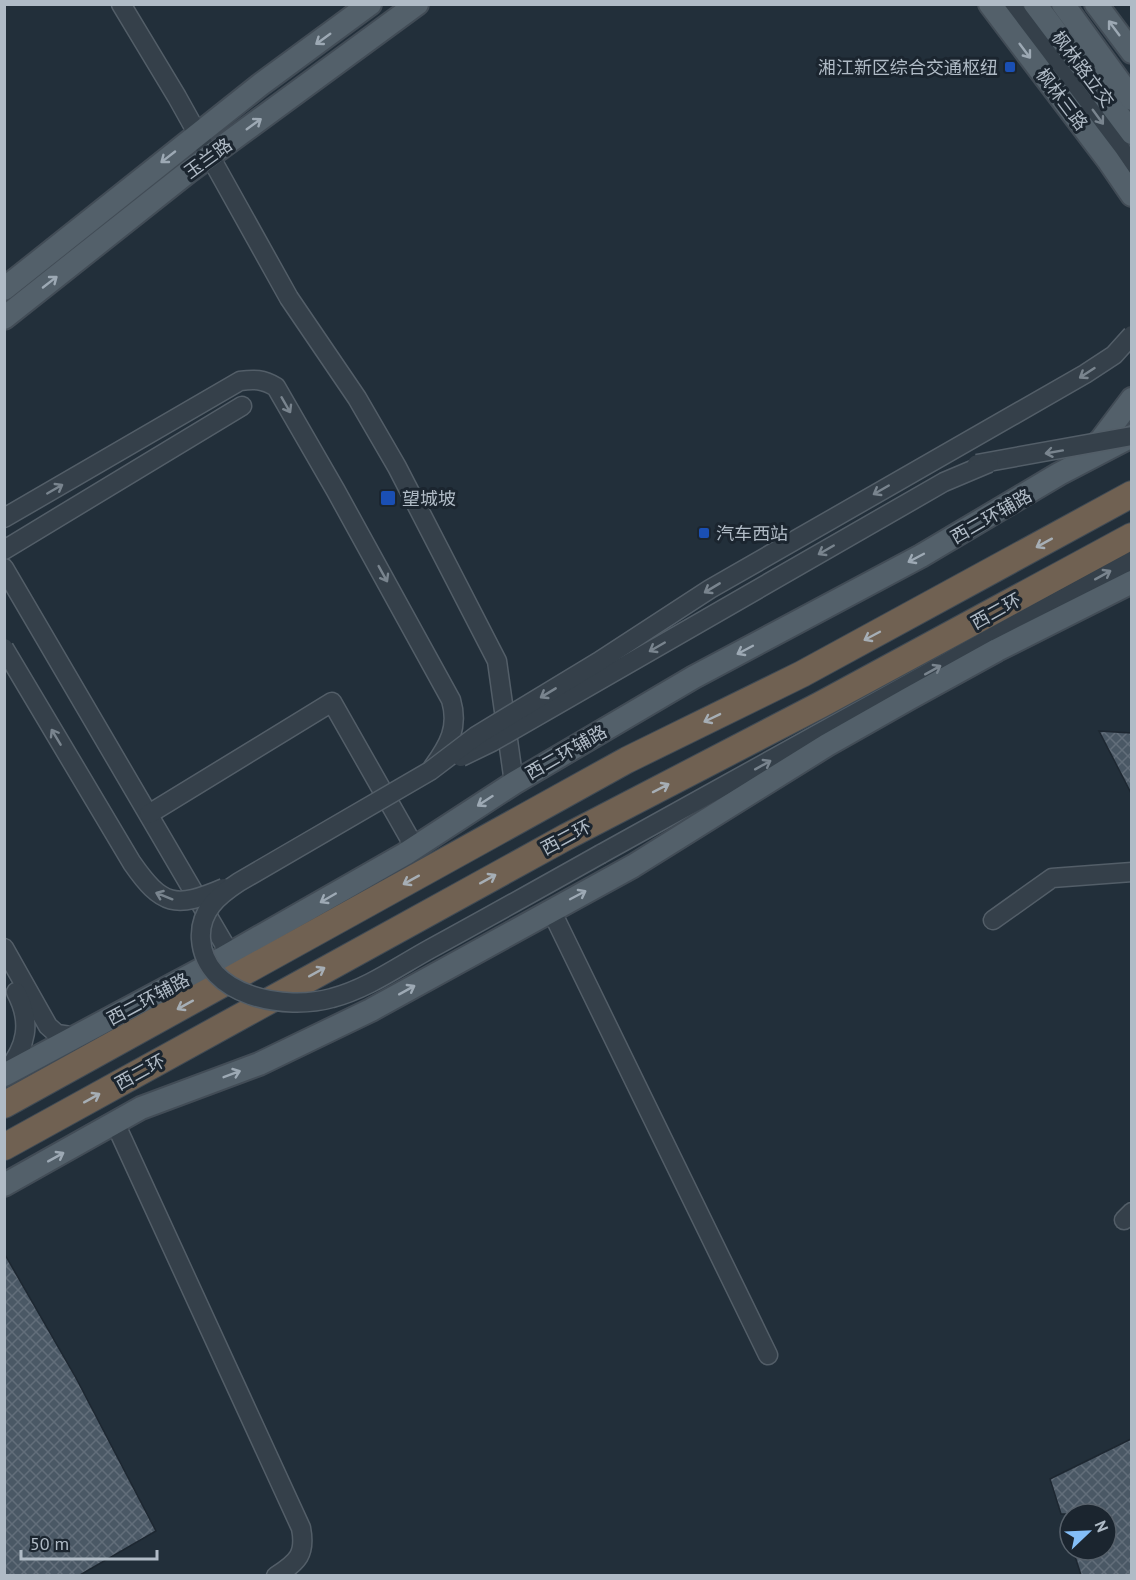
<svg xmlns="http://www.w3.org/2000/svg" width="1136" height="1580" font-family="'PT Sans','Noto Sans SC',sans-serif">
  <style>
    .building { fill: url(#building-cross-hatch); stroke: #1d2731; stroke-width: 1.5 }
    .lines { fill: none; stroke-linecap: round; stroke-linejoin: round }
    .minor-casing { stroke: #535e68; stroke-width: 21 }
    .major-casing { stroke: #424c56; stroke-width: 26 }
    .highway-casing { stroke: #404b55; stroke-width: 28 }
    .minor { stroke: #35404a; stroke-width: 18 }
    .major { stroke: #53606a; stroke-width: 22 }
    .highway { stroke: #706152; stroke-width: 26 }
    .minor-bridge-casing { stroke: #535e68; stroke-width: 21; stroke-linecap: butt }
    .minor-bridge { stroke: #35404a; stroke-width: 18 }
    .oneway { stroke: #9da9b4 }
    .oneway2 { stroke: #79848e }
    .oneway3 { stroke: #a6aeb5 }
    .transit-dot { fill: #1a4fb4; stroke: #1b252f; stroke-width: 2 }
    .labels { text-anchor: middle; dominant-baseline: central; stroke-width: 6; stroke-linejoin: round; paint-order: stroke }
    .poi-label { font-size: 18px; fill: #b0bbc6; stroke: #1b252f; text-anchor: start }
    .street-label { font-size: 18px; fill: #b0bbc6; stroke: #1b252f }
  </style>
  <defs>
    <pattern id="building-cross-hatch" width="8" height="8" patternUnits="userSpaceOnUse" patternTransform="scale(1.5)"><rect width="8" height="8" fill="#4a5865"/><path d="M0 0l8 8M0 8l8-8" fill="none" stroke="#626e7a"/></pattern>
  </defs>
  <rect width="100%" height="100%" fill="#222f3a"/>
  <!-- building -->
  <g class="building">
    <polygon points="1099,731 1131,733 1131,793"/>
    <polygon points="4,1253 76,1378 156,1531 80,1575 4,1575"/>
    <polygon points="1131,1439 1131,1575 1081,1575 1073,1550 1106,1550 1106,1514 1061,1514 1050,1479"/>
  </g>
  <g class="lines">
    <!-- minor casing -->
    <g class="minor-casing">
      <g id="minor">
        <polyline points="121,4 177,97 289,298 357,398 397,467 497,661 514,783"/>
        <polyline points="1010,4 1074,84 1132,165"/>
        <path d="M4 518 240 381C254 379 263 379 276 387L336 491 451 700C459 727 449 745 433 767"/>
        <polyline points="4,550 242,406"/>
        <polyline points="4,568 230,954"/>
        <polyline points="149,814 332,702 415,848"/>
        <polyline points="601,854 1132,560"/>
        <polyline points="551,910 768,1355"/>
        <polyline points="993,920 1052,878 1132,872"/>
        <polyline points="4,948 48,1026 57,1034 77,1037"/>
        <path d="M5 1073C27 1047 32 1022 16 992"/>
        <path d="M115 1123 301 1528C306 1554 298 1562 276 1576"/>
        <polyline points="1124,1220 1132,1212"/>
      </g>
    </g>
    <!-- major casing -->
    <g class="major-casing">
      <g id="major">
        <polyline points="990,4 1108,160 1132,195"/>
        <polyline points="1035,4 1132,133"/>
        <polyline points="1063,4 1132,99"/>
        <polyline points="1096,4 1132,52"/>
        <polyline points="4,289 260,85 370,4"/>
        <polyline points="4,318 188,172 417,4"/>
        <polyline points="1087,453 1101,440 1132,399"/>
        <polyline points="4,1075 221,959 405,854 514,783 694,677 921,556 1059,474 1132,436"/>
        <polyline points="4,1185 141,1108 259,1064 371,1010 633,866 827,745 910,698 997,650 1132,582"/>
      </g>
    </g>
    <!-- highway casing -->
    <g class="highway-casing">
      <g id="highway">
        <polyline points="4,1105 627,760 802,674 1132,494"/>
        <polyline points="4,1147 566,837 820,705 1132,536"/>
      </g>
    </g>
    <!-- minor -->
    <use href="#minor" class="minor"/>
    <!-- major -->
    <use href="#major" class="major"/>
    <!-- highway -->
    <use href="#highway" class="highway"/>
    <!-- minor-bridge casing -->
    <g class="minor-bridge-casing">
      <g id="minor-bridge">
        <polyline points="977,464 1132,436"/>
        <path d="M4 648 132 863C162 906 175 909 224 888"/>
        <polyline points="461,757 492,742 944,482 989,463"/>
        <path d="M601 854C544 886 487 918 430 949 399 966 367 989 332 998 286 1011 205 997 201 939 199 911 219 895 239 882L430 771 476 736 598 662 710 589 1085 374 1114 355 1132 335"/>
      </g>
    </g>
    <!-- minor-bridge -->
    <use href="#minor-bridge" class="minor-bridge"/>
  </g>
  <!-- one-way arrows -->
  <defs><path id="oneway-shaft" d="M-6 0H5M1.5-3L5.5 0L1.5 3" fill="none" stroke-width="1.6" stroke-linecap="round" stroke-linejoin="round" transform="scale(1.5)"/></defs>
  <g class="oneway">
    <use href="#oneway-shaft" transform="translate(1114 28) rotate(-127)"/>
    <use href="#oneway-shaft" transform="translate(323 39) rotate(144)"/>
    <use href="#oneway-shaft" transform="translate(1025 51) rotate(53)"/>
    <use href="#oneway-shaft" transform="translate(254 124) rotate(-36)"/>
    <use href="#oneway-shaft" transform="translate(168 157) rotate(142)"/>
    <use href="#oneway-shaft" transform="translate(50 282) rotate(-38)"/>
    <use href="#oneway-shaft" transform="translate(916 558) rotate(152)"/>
    <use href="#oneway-shaft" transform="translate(745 650) rotate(152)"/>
    <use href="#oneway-shaft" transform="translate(485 801) rotate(147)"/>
    <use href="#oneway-shaft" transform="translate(578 895) rotate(-28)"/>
    <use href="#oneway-shaft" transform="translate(328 898) rotate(150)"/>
    <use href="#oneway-shaft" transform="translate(407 990) rotate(-29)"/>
    <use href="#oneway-shaft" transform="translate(232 1074) rotate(-21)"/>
    <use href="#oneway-shaft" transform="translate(56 1157) rotate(-29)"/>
  </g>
  <g class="oneway2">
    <use href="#oneway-shaft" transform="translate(1098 117) rotate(54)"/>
    <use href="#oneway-shaft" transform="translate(1087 373) rotate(147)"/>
    <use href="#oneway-shaft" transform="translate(286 405) rotate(60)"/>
    <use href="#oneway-shaft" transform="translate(1054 452) rotate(170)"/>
    <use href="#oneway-shaft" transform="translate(55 489) rotate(-30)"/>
    <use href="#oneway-shaft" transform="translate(881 490) rotate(150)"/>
    <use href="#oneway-shaft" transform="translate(826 550) rotate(150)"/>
    <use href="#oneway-shaft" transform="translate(383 574) rotate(61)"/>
    <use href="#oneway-shaft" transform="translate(1103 575) rotate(-29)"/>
    <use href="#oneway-shaft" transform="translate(712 588) rotate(149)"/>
    <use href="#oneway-shaft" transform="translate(657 647) rotate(150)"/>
    <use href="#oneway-shaft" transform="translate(933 670) rotate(-29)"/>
    <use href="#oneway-shaft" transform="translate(548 693) rotate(149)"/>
    <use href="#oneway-shaft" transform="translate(56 737) rotate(-121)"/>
    <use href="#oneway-shaft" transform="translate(763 765) rotate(-29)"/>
    <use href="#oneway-shaft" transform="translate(164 896) rotate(-158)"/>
  </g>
  <g class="oneway3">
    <use href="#oneway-shaft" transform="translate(1044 543) rotate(151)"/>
    <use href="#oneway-shaft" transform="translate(872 636) rotate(152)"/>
    <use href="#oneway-shaft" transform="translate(712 718) rotate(154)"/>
    <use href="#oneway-shaft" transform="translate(661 788) rotate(-27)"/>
    <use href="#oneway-shaft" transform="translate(488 879) rotate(-29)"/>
    <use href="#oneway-shaft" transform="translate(411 880) rotate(151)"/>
    <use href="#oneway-shaft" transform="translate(317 972) rotate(-29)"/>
    <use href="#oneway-shaft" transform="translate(185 1005) rotate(151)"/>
    <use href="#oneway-shaft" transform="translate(92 1098) rotate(-29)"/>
  </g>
  <!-- markers -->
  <g class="transit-dot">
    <rect x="1004" y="61" width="12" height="12" rx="3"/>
    <rect x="380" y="490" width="16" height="16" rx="3"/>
    <rect x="698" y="527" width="12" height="12" rx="3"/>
  </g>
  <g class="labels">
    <!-- poi labels -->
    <g class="poi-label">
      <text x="998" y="67" text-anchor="end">湘江新区综合交通枢纽</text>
      <text x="402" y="498">望城坡</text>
      <text x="716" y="533">汽车西站</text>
    </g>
    <!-- street labels -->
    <g class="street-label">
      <text transform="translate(1083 69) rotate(53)">枫林路立交</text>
      <text transform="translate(1062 99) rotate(53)">枫林三路</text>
      <text transform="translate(208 158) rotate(-36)">玉兰路</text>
      <text transform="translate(991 516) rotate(-30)">西二环辅路</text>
      <text transform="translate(996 611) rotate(-29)">西二环</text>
      <text transform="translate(566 752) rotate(-30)">西二环辅路</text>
      <text transform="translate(566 837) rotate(-28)">西二环</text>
      <text transform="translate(148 999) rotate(-28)">西二环辅路</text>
      <text transform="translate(140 1072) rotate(-29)">西二环</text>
    </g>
  </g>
  <!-- border -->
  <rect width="1136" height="1580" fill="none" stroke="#b0bbc6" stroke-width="12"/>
  <!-- north arrow -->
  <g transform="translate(1088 1532) rotate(67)"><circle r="28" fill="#1b252f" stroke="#57616b" stroke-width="1.5"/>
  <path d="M0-4.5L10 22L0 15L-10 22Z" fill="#84bef7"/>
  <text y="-9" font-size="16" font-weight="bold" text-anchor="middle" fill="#b0bbc6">N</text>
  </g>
  <!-- scale -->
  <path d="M21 1550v9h136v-9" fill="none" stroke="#b0bbc6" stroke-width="3"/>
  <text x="30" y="1550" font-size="18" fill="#b0bbc6" stroke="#1b252f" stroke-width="4.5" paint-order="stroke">50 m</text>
</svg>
